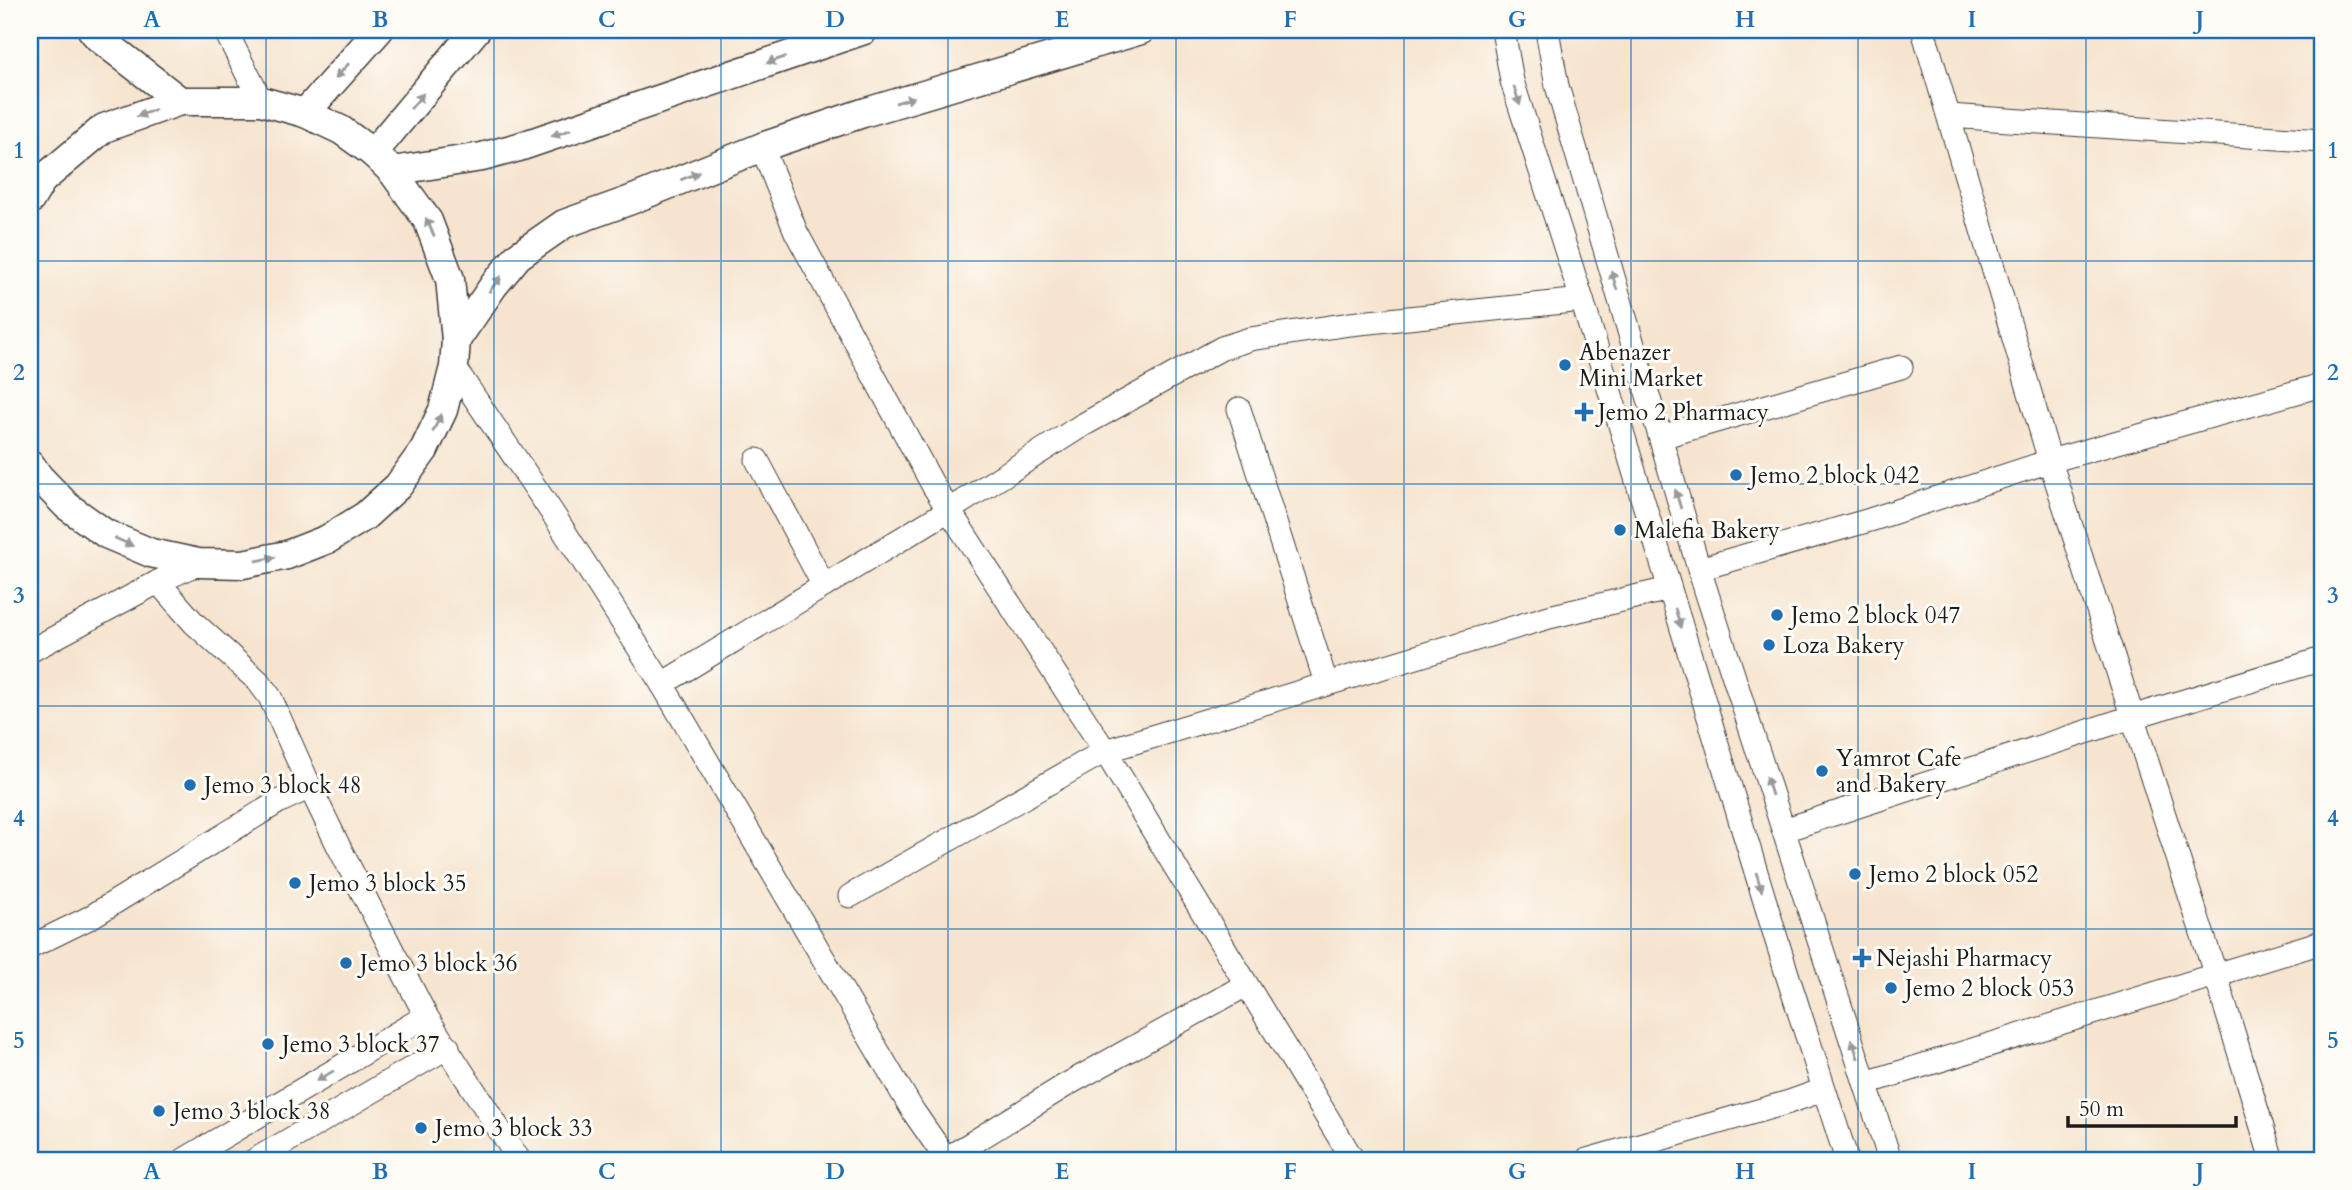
<svg xmlns="http://www.w3.org/2000/svg" width="2352" height="1190" font-family="Cardo,serif">
  <style>
    .lines { fill: none; stroke-linecap: round; stroke-linejoin: round }
    .minor-casing { stroke: #3d3a37; stroke-width: 25 }
    .major-casing { stroke: #3d3a37; stroke-width: 31 }
    .minor { stroke: #fff; stroke-width: 23 }
    .major { stroke: #fff; stroke-width: 28 }
    .oneway { fill: #999 }
    .grid { fill: none; stroke: #1f6fb2; stroke-width: 2; stroke-opacity: 0.55 }
    .poi-dot { fill: #1f6fb2; stroke: #fdfcf7; stroke-width: 2.5 }
    .labels { text-anchor: middle; dominant-baseline: central; stroke-width: 6; stroke-linejoin: round; paint-order: stroke }
    .poi-label { font-size: 23px; fill: #1c1c1c; stroke: #fdfcf7; text-anchor: start }
    .neatline { fill: none; stroke: #1f6fb2; stroke-width: 2.5 }
    .grid-label { font-size: 23px; text-anchor: middle; font-weight: bold; fill: #1f6fb2 }
  </style>
  <rect width="100%" height="100%" fill="#fdfcf7"/>
  <filter id="ink" filterUnits="userSpaceOnUse"><feTurbulence type="fractalNoise" baseFrequency=".0143" numOctaves="2"/><feDisplacementMap in="SourceGraphic" scale="14" xChannelSelector="R" yChannelSelector="G"/><feConvolveMatrix kernelMatrix="1 2 1 2 8 2 1 2 1" color-interpolation-filters="sRGB"/></filter>
  <filter id="wash" filterUnits="userSpaceOnUse"><feTurbulence type="fractalNoise" baseFrequency=".00686" numOctaves="4" result="noise"/><feDisplacementMap in="SourceGraphic" scale="28" xChannelSelector="R" yChannelSelector="G"/><feGaussianBlur stdDeviation="1.57" result="paint"/><feColorMatrix in="noise" values="0 0 0 0 0 0 0 0 0 0 0 0 0 0 0 0 0 1.4 0 .05"/><feComposite in="paint" operator="in"/></filter>
  <g filter="url(#wash)">
    <rect width="100%" height="100%" fill="#f6e4ce"/>
  </g>
  <g filter="url(#ink)">
    <g class="lines">
      <!-- minor casing -->
      <g class="minor-casing">
        <g id="minor">
          <polyline points="225,30 261,101"/>
          <polyline points="1503,30 1512,81 1582,300 1787,974 1847,1160"/>
          <polyline points="1547,30 1557,86 1699,569 1890,1160"/>
          <polyline points="1923,30 2050,461 2216,976 2272,1160"/>
          <polyline points="1949,116 2322,141"/>
          <polyline points="762,147 796,232 934,487 1105,751 850,896"/>
          <polyline points="454,367 553,514 662,684 913,1111 947,1160"/>
          <polyline points="1239,409 1326,683"/>
          <polyline points="1661,437 1901,367"/>
          <polyline points="757,460 824,586"/>
          <polyline points="1699,569 1870,520 2050,461 2322,385"/>
          <polyline points="158,582 194,623 258,681 270,697 310,787"/>
          <polyline points="30,651 158,582 198,563"/>
          <polyline points="662,684 949,510 1081,426 1222,348 1250,339 1350,324 1582,300"/>
          <polyline points="1784,830 2132,717 2322,659"/>
          <polyline points="30,947 89,918 278,802 310,787 338,845 426,1016 519,1160"/>
          <polyline points="1866,1083 2322,942"/>
          <polyline points="946,1159 1066,1085 1246,985"/>
          <polyline points="184,1160 426,1016"/>
          <polyline points="255,1160 448,1047"/>
          <polyline points="1353,1160 1105,751 1549,617 1669,589"/>
          <polyline points="1587,1160 1789,1102 1823,1090"/>
        </g>
      </g>
      <!-- major casing -->
      <g class="major-casing">
        <g id="major">
          <polyline points="92,30 99,38 180,101"/>
          <polyline points="305,113 379,30"/>
          <polyline points="373,153 476,30"/>
          <polyline points="392,171 482,157 519,147 864,30"/>
          <polyline points="30,200 42,180 104,128 180,101 261,101 305,113 341,130 373,153 392,171 428,221 450,279 456,340 454,367 443,410 424,450 398,486 365,516 328,539 287,555 243,564 198,563 151,553 106,534 67,506 39,477 30,464"/>
          <polyline points="456,340 494,285 518,256 564,224 631,200 762,147 863,113 1141,30"/>
        </g>
      </g>
      <!-- minor -->
      <use href="#minor" class="minor"/>
      <!-- major -->
      <use href="#major" class="major"/>
    </g>
    <!-- one-way arrows -->
    <defs><path id="oneway-solid" d="M-6-.8H1V-3.2L6.5 0L1 3.2V.8H-6Z" transform="scale(1.75)"/></defs>
    <g class="oneway">
      <use href="#oneway-solid" transform="translate(776 60) rotate(161)"/>
      <use href="#oneway-solid" transform="translate(342 71) rotate(132)"/>
      <use href="#oneway-solid" transform="translate(1517 96) rotate(72)"/>
      <use href="#oneway-solid" transform="translate(905 100) rotate(-17)"/>
      <use href="#oneway-solid" transform="translate(417 101) rotate(-50)"/>
      <use href="#oneway-solid" transform="translate(146 113) rotate(160)"/>
      <use href="#oneway-solid" transform="translate(561 133) rotate(161)"/>
      <use href="#oneway-solid" transform="translate(690 176) rotate(-22)"/>
      <use href="#oneway-solid" transform="translate(430 227) rotate(-115)"/>
      <use href="#oneway-solid" transform="translate(1614 280) rotate(-106)"/>
      <use href="#oneway-solid" transform="translate(495 284) rotate(-53)"/>
      <use href="#oneway-solid" transform="translate(437 423) rotate(-65)"/>
      <use href="#oneway-solid" transform="translate(1678 499) rotate(-106)"/>
      <use href="#oneway-solid" transform="translate(124 542) rotate(24)"/>
      <use href="#oneway-solid" transform="translate(266 559) rotate(-11)"/>
      <use href="#oneway-solid" transform="translate(1678 618) rotate(73)"/>
      <use href="#oneway-solid" transform="translate(1769 786) rotate(-108)"/>
      <use href="#oneway-solid" transform="translate(1759 882) rotate(73)"/>
      <use href="#oneway-solid" transform="translate(1855 1049) rotate(-108)"/>
      <use href="#oneway-solid" transform="translate(325 1076) rotate(149)"/>
    </g>
  </g>
  <!-- grid -->
  <path class="grid" d="M266 30V1160M494 30V1160M721 30V1160M948 30V1160M1176 30V1160M1404 30V1160M1631 30V1160M1858 30V1160M2086 30V1160M30 261H2322M30 484H2322M30 706H2322M30 929H2322"/>
  <!-- markers -->
  <g class="poi-dot">
    <circle cx="1565" cy="365" r="7"/>
    <path d="M1580.5 401.5h7v7h7v7h-7v7h-7v-7h-7v-7h7z"/>
    <circle cx="1736" cy="475" r="7"/>
    <circle cx="1620" cy="530" r="7"/>
    <circle cx="1777" cy="615" r="7"/>
    <circle cx="1769" cy="645" r="7"/>
    <circle cx="1822" cy="771" r="7"/>
    <circle cx="190" cy="785" r="7"/>
    <circle cx="1855" cy="874" r="7"/>
    <circle cx="295" cy="883" r="7"/>
    <path d="M1858.5 947.5h7v7h7v7h-7v7h-7v-7h-7v-7h7z"/>
    <circle cx="346" cy="963" r="7"/>
    <circle cx="1891" cy="988" r="7"/>
    <circle cx="268" cy="1044" r="7"/>
    <circle cx="159" cy="1111" r="7"/>
    <circle cx="421" cy="1128" r="7"/>
  </g>
  <g class="labels">
    <!-- poi labels -->
    <g class="poi-label">
      <text x="1579" y="352">Abenazer<tspan x="1579" dy="26">Mini Market</tspan></text>
      <text x="1598" y="412">Jemo 2 Pharmacy</text>
      <text x="1750" y="475">Jemo 2 block 042</text>
      <text x="1634" y="530">Malefia Bakery</text>
      <text x="1791" y="615">Jemo 2 block 047</text>
      <text x="1783" y="645">Loza Bakery</text>
      <text x="1836" y="758">Yamrot Cafe<tspan x="1836" dy="26">and Bakery</tspan></text>
      <text x="204" y="785">Jemo 3 block 48</text>
      <text x="1869" y="874">Jemo 2 block 052</text>
      <text x="309" y="883">Jemo 3 block 35</text>
      <text x="1876" y="958">Nejashi Pharmacy</text>
      <text x="360" y="963">Jemo 3 block 36</text>
      <text x="1905" y="988">Jemo 2 block 053</text>
      <text x="282" y="1044">Jemo 3 block 37</text>
      <text x="173" y="1111">Jemo 3 block 38</text>
      <text x="435" y="1128">Jemo 3 block 33</text>
    </g>
  </g>
  <!-- margin -->
  <rect width="2352" height="1190" fill="none" stroke="#fdfcf7" stroke-width="77"/>
  <!-- scale -->
  <path d="M2068 1116v10h168v-10" fill="none" stroke="#1c1c1c" stroke-width="3.5"/>
  <text x="2079" y="1116" font-size="21" fill="#1c1c1c" stroke="#fdfcf7" stroke-width="5" paint-order="stroke">50 m</text>
  <rect x="38" y="38" width="2276" height="1114" class="neatline"/>
  <g class="grid-label">
    <text x="152" y="27">A</text>
    <text x="380" y="27">B</text>
    <text x="607" y="27">C</text>
    <text x="835" y="27">D</text>
    <text x="1062" y="27">E</text>
    <text x="1290" y="27">F</text>
    <text x="1517" y="27">G</text>
    <text x="1745" y="27">H</text>
    <text x="1972" y="27">I</text>
    <text x="2200" y="27">J</text>
    <text x="19" y="158">1</text>
    <text x="2333" y="158">1</text>
    <text x="19" y="380">2</text>
    <text x="2333" y="380">2</text>
    <text x="19" y="603">3</text>
    <text x="2333" y="603">3</text>
    <text x="19" y="826">4</text>
    <text x="2333" y="826">4</text>
    <text x="19" y="1048">5</text>
    <text x="2333" y="1048">5</text>
    <text x="152" y="1179">A</text>
    <text x="380" y="1179">B</text>
    <text x="607" y="1179">C</text>
    <text x="835" y="1179">D</text>
    <text x="1062" y="1179">E</text>
    <text x="1290" y="1179">F</text>
    <text x="1517" y="1179">G</text>
    <text x="1745" y="1179">H</text>
    <text x="1972" y="1179">I</text>
    <text x="2200" y="1179">J</text>
  </g>
</svg>
